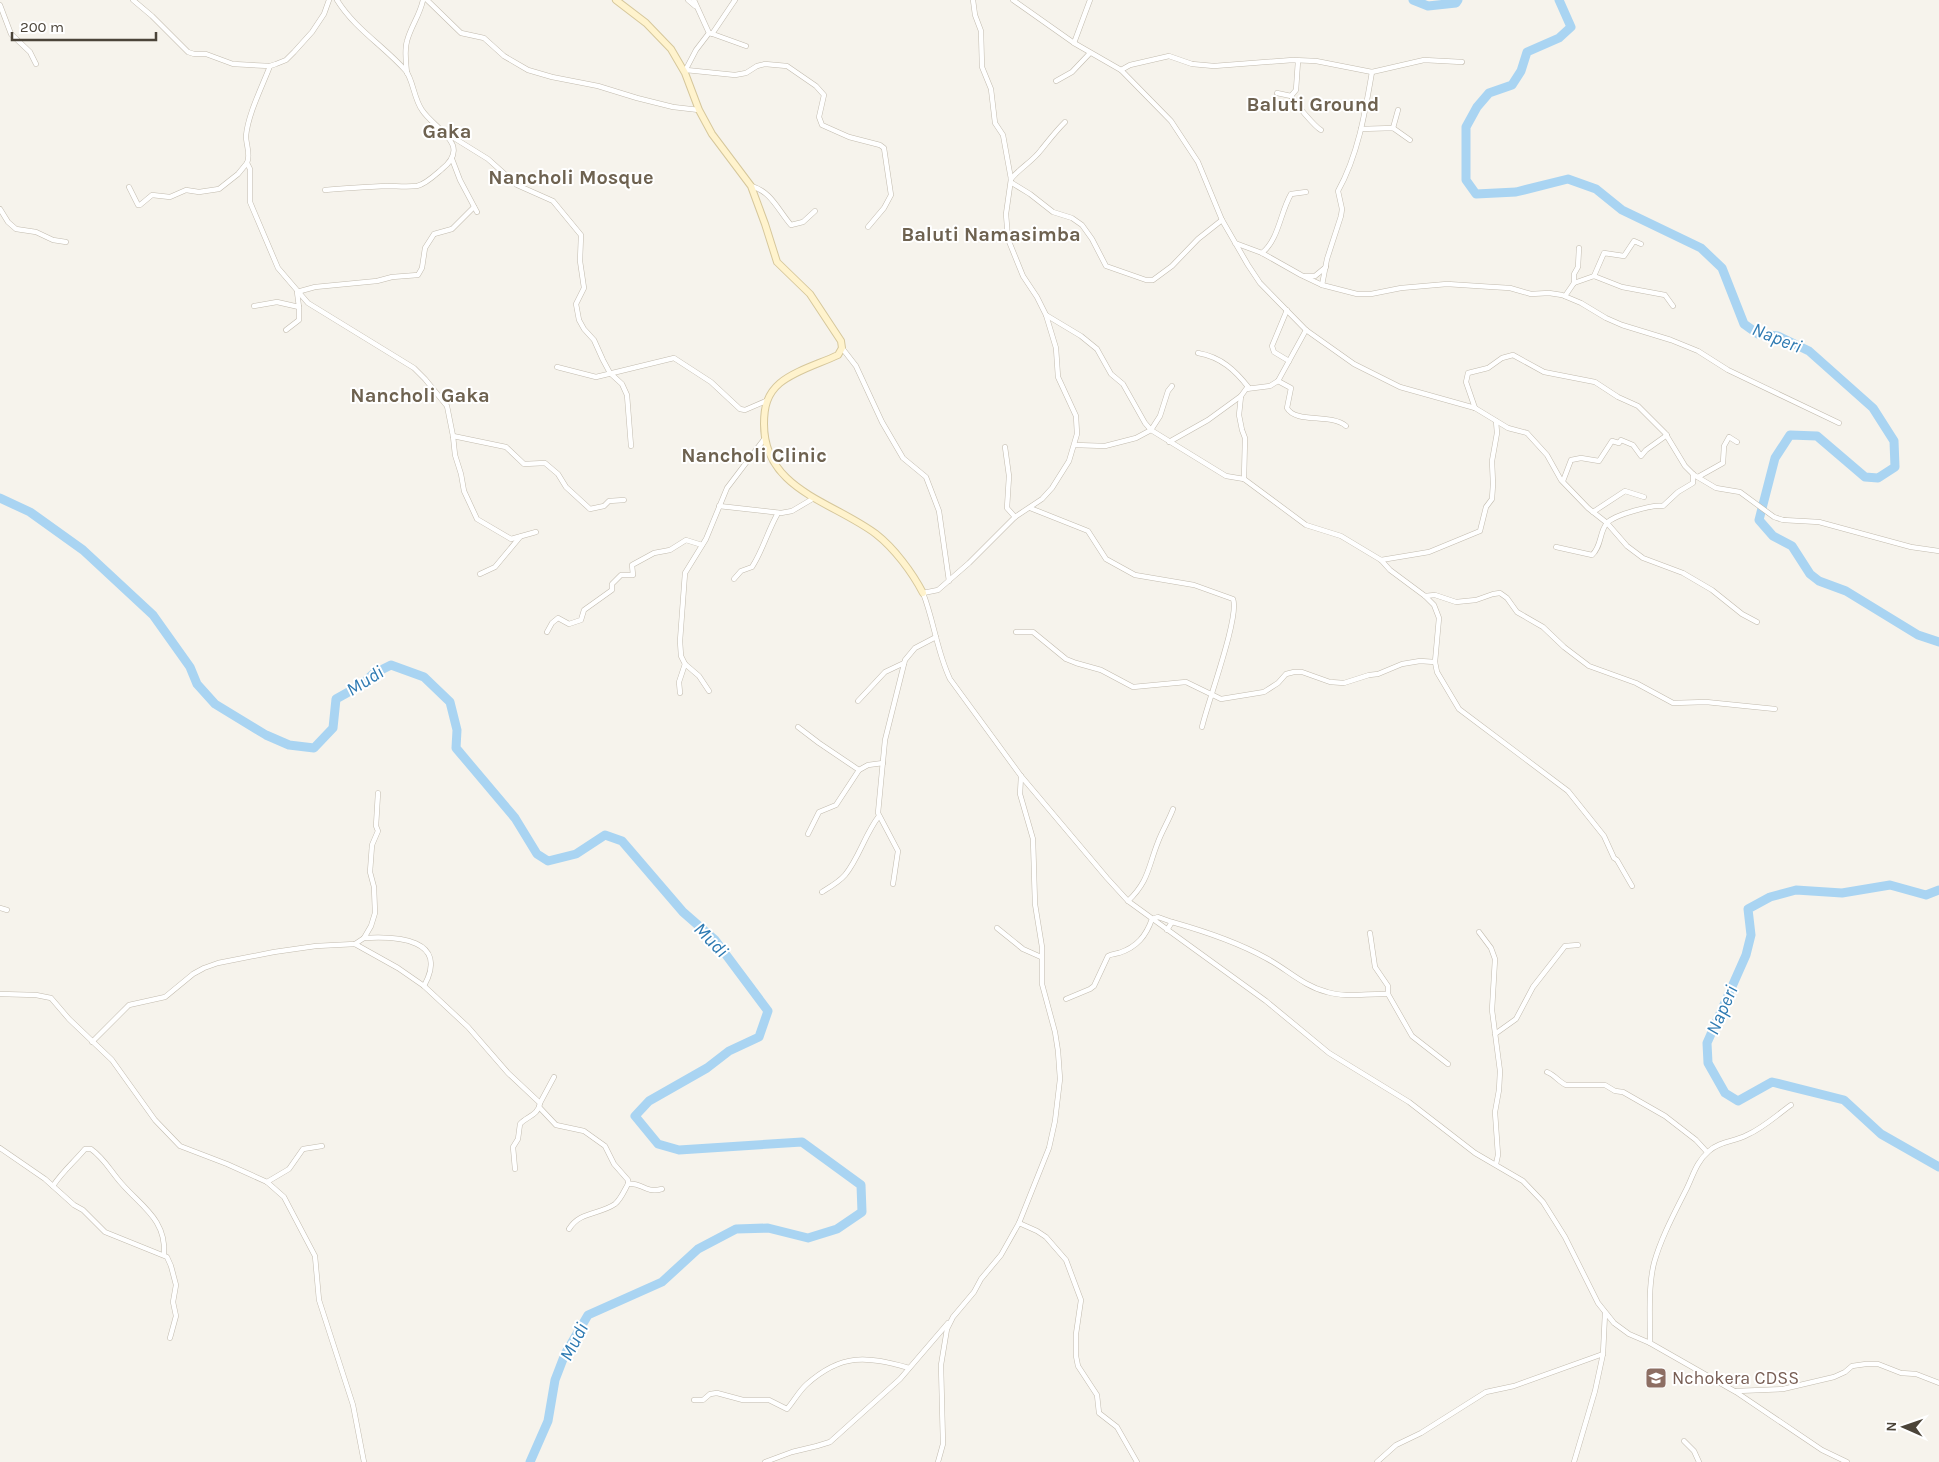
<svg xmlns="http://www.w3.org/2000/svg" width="1939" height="1462" font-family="Karla,sans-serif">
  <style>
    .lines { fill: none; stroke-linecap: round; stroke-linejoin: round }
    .river { stroke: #a9d4f2; stroke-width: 9 }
    .street-casing { stroke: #c2bbae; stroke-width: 5.5 }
    .secondary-casing { stroke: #d6c79b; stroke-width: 8 }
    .street { stroke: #fff; stroke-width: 4.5 }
    .secondary { stroke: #fff3cd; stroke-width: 6 }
    .labels { text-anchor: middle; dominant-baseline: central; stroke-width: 4; stroke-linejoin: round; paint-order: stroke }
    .education-label { font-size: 18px; fill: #785e54; stroke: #fff; text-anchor: start }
    .water-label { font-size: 19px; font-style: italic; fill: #2e7ab2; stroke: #fff }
    .quarter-label { font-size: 20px; font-weight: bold; fill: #6e6250; stroke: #fff }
  </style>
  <rect width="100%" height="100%" fill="#f6f3ec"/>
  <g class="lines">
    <!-- river -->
    <g class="river">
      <polyline points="1413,0 1428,6 1456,3 1458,0"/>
      <polyline points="1559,0 1571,27 1559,38 1527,52 1521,71 1512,85 1489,93 1477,107 1466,127 1466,180 1476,194 1516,192 1568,179 1596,189 1622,210 1701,248 1722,268 1744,324 1758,334 1778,336 1809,351 1873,408 1894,441 1895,467 1878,478 1865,477 1817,436 1790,435 1775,458 1759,520 1773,536 1792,546 1810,574 1819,581 1846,591 1918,635 1939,642"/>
      <polyline points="0,498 30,512 83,550 153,615 190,667 197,684 215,704 266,735 289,745 314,748 333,728 336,699 361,685 373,674 391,665 424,677 450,702 457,730 456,748 515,818 537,854 548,861 576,854 605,835 622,841 683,912 715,940 768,1011 759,1037 729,1051 707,1068 649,1101 635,1116 658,1144 679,1150 802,1142 861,1185 862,1212 837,1229 808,1238 768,1228 736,1229 698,1249 662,1282 588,1315 565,1354 555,1380 548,1421 530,1462"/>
      <polyline points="1939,890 1926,895 1890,885 1842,893 1796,890 1770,897 1748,909 1751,935 1746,955 1707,1043 1708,1063 1725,1093 1738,1101 1772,1082 1844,1100 1881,1134 1939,1167"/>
    </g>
    <!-- street casing -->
    <g class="street-casing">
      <g id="street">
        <polyline points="133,0 152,16 188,52 194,54 206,54 233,64 270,66 276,64 286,60 294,52 312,32 324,14 329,0"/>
        <polyline points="427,0 461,33 484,38 504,56 528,70 552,77 598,86 637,98 673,107 699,110"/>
        <polyline points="688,0 695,6"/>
        <path d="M973 0 975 15 981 31 982 67 991 89 995 123 1003 135 1011 179 1006 214 1008 239 1023 276 1037 297 1046 315 1056 348 1058 377 1076 416 1077 434 1069 461 1052 488 1042 499 1015 517 969 563 938 590 923 593C934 621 937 652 950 679L1021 776 1107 878 1128 901 1266 1001 1329 1053 1409 1102 1475 1153 1523 1181 1543 1202 1565 1237 1598 1303 1614 1323 1629 1334 1650 1343 1736 1392 1822 1450 1847 1462"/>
        <polyline points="1013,0 1074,43 1121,70 1171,121 1198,162 1222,220 1248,265 1260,283 1306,330 1354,364 1400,387 1475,408 1508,428 1527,433 1547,455 1561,480 1588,508 1607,523 1627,546 1643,558 1683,573 1712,590 1742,614 1757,622"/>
        <polyline points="0,5 11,34 30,52 36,64"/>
        <polyline points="710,33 746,46"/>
        <polyline points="712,34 735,0"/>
        <polyline points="1074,43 1090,0"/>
        <path d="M270 66C262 87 248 114 246 136 246 145 251 155 247 163L250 169V202L278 268 308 303 414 368 425 379 447 406 453 436 455 455 461 474 464 491 477 519 511 539 536 532"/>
        <polyline points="686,70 735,75 746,73 757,66 765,64 787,66 816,86 824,95 819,117 822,125 849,137 880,145 884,148 891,195 884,208 868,227"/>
        <polyline points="1121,70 1130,65 1169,56 1192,64 1214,66 1293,60 1316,61 1372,72 1424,60 1462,62"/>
        <polyline points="685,71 696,50 709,33 694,0"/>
        <path d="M407 73C406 63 404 51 407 41 411 26 420 15 423 0"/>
        <polyline points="1056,81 1072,72 1090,53"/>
        <polyline points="1277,93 1291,96"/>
        <path d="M1291 96C1295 103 1315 127 1321 130"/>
        <polyline points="1291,96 1296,90 1298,61"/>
        <polyline points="1393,128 1398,110"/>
        <polyline points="1361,129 1393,128 1410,140"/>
        <polyline points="446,133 488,159 517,185 553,201 581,235 580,261 584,288 576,304 579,320 584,329 594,340 603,360 610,373 622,384 627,395 631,446"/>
        <polyline points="452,159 460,180 477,212"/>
        <path d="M1011 179C1020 168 1033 161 1041 150 1050 139 1055 132 1065 122"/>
        <polyline points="1012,183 1030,194 1053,212 1072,218 1082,225 1092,239 1106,266 1146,280 1153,280 1172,266 1198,239 1222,220"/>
        <path d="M751 186C771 191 778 210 791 225L803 222 815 211"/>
        <polyline points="129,187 138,205 140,205 152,195 170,197 186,190 199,192 219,189 238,174 247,163"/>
        <path d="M325 190C346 188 366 187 386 186 396 186 407 187 417 186 426 184 435 175 442 169 473 144 434 129 422 110 414 99 413 80 406 71 384 46 355 29 337 0"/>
        <polyline points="0,209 8,222 16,229 36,232 53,240 66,242"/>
        <polyline points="1235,243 1262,253 1301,275 1322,285 1357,294 1371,294 1401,288 1447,284 1493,287 1510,288 1531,294 1549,293 1562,295 1581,303 1606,318 1622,325 1671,340 1698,351 1728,370 1839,423"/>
        <path d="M1262 253C1279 239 1280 213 1291 194L1306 192"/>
        <polyline points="1304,276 1315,276 1326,267"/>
        <polyline points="1594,276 1604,253 1624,256 1634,241 1641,244"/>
        <polyline points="1574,283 1574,274 1578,267 1579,248"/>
        <path d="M1322 285 1327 259 1341 216 1342 209 1338 191C1358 155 1365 113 1372 72"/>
        <polyline points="1565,296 1574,283 1594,276 1622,287 1665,295 1673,306"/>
        <polyline points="254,306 277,302 299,307 297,292 315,287 377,281 392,277 418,275 422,268 425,248 434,234 452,229 474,207"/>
        <polyline points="1287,310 1272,346 1274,352 1289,361"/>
        <polyline points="1046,315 1081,336 1097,349 1111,374 1123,384 1145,423 1151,430 1226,476 1244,479"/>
        <polyline points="286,330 299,320 299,307"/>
        <polyline points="1306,330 1278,381 1270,386 1246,389 1241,396 1239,415 1242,430 1245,438 1244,479 1306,525 1341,536 1381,560 1390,570 1425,596 1434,605 1439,618 1435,662 1437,672 1459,709 1568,791 1604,836 1614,858 1617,860 1632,886"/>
        <polyline points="842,348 856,366 882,422 903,458 926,477 939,511 949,581"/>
        <path d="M1198 353C1221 357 1235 370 1249 388"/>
        <polyline points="557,367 596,377 674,358 711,382 740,409 745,410 766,401"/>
        <path d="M1278 381 1291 388 1287 408C1296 424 1331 413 1346 426"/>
        <polyline points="1475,408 1466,382 1468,373 1488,368 1502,358 1513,355 1544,372 1595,382 1618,397 1638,406 1665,433 1685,466 1694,475 1716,488 1740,492 1774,517 1783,520 1819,522 1911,547 1939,551"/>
        <polyline points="453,436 506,447 524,464 545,463 558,474 566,487 590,509 604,506 609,501 624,500"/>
        <polyline points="1169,442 1208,420 1241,396"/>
        <polyline points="1075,445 1105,446 1136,438 1151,430 1160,416 1168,391 1172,386"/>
        <polyline points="1005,447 1009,476 1007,508 1015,517"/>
        <polyline points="1698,477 1723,463 1724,446 1729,437 1737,442"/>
        <polyline points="1563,481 1571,460 1581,458 1599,461 1612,441 1619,443 1621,440 1633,445 1641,456 1646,450 1667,435"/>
        <polyline points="719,506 781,513 792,511 814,498"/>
        <path d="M1030 508 1088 531 1106 559 1135 575 1194 585 1233 599C1240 616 1207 704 1202 727"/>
        <polyline points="1593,512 1625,491 1644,497"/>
        <path d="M1556 547 1592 555C1602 546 1599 532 1607 523 1614 515 1654 504 1663 506L1678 492 1693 483V474"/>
        <polyline points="1381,560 1429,552 1480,531 1486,507 1492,499 1493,484 1492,461 1497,433 1496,421"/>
        <polyline points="480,574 495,567 520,537"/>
        <path d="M734 579 741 571 752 567C763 550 768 530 778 513"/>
        <polyline points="1425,596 1435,595 1456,602 1476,600 1493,594 1500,593 1507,598 1517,612 1543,627 1564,647 1589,666 1636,683 1673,703 1706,702 1775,709"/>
        <polyline points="547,632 552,623 558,618 569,624 581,620 584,610 612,590 612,584 621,575 633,575 632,565 654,553 670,550 686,540 702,545"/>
        <polyline points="1016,632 1033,632 1066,659 1076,663 1101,670 1133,687 1186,682 1221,699 1264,692 1278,683 1286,674 1294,672 1302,672 1330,682 1344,683 1369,675 1378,674 1402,664 1420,661 1435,662"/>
        <polyline points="709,691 699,676 685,664 681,656 680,641 685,573 706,539 727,488 765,438"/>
        <polyline points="680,693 679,682 685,664"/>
        <polyline points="858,701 885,672 904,663"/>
        <polyline points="798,727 819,743 859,770"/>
        <polyline points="808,834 819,812 836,805 859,770 868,765 883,763"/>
        <polyline points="893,884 898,851 878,813 885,740 905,660 915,648 936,637"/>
        <path d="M822 892C830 887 839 882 845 875 859 858 865 834 879 816"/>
        <path d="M1128 901C1149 881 1148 867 1158 842 1162 831 1169 820 1173 809"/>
        <polyline points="0,908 7,910"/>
        <polyline points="997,928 1023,949 1041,957"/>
        <path d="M1167 930 1172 922C1204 931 1237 942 1266 958 1287 969 1303 986 1327 992 1346 998 1368 993 1388 994L1412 1036 1448 1064"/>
        <polyline points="1479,932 1491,948 1495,959 1492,1010 1500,1071 1499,1090 1495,1112 1498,1155 1496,1164"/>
        <polyline points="1370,933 1375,967 1388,986 1388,994"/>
        <path d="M364 938C397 936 450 939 424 986"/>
        <path d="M355 944 398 968 424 986 468 1027 508 1073 540 1103C538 1116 527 1116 520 1124L518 1139 513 1147 515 1169"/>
        <polyline points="0,994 36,995 51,998 69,1019 112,1060 155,1120 180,1146 227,1164 267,1182 284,1197 315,1256 319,1300 353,1405 364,1462"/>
        <path d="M1066 999 1090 989 1094 986 1108 956C1111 954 1115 954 1119 953 1137 947 1146 936 1152 919L1158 917 1172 922"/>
        <polyline points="1495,1034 1516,1019 1533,987 1565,946 1578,945"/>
        <polyline points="92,1042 129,1005 165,997 193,974 204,968 218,963 274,952 316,946 355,944 364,938 371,926 375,913 374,887 370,872 372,845 378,831 376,826 378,793"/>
        <path d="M1547 1072C1555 1075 1559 1082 1566 1085H1605L1615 1091 1623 1092 1665 1116 1696 1140 1707 1152"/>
        <polyline points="540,1103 554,1077"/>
        <polyline points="540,1108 556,1125 584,1131 605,1146 614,1164 628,1180 628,1184"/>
        <polyline points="0,1148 45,1179 74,1205 83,1210 105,1232 167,1257 171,1266 176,1285 173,1302 176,1316 170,1338"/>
        <polyline points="267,1182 289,1169 303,1149 322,1146"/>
        <path d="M628 1184C640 1181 645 1194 662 1189"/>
        <path d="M53 1186C62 1172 75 1161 85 1149H91C105 1159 111 1172 122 1184 141 1206 167 1220 164 1255"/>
        <polyline points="1019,1223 1037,1231 1046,1237 1066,1260 1081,1300 1076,1334 1076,1356 1078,1366 1097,1395 1099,1413 1117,1427 1137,1462"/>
        <path d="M569 1229C580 1211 599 1215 615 1204 621 1199 624 1191 628 1184"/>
        <path d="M1650 1343C1650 1319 1648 1287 1654 1263 1661 1238 1674 1214 1686 1190 1693 1176 1696 1162 1709 1151 1720 1141 1734 1142 1747 1135 1763 1128 1777 1115 1791 1105"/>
        <polyline points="1737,1391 1783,1389 1834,1377 1845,1372 1852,1366 1866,1364 1878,1364 1901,1373 1916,1374 1939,1383"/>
        <path d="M694 1400H703L710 1394 717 1393 743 1400H769L787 1409C794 1401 799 1391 807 1384 842 1353 866 1356 909 1368"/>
        <polyline points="1684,1441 1694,1451 1699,1462"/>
        <polyline points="765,1462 792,1452 817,1446 830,1442 900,1379 948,1323"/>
        <polyline points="938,1462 943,1444 941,1365 947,1329 953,1317 974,1292 981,1279 1001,1255 1019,1223 1049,1148 1055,1121 1060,1079 1058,1051 1055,1032 1042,984 1042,947 1035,904 1033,839 1020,794 1021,776"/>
        <polyline points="1377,1462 1396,1445 1421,1433 1486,1392 1514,1386 1603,1354"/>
        <polyline points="1574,1462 1595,1391 1603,1354 1605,1313"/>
      </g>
    </g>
    <!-- secondary casing -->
    <g class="secondary-casing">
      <path id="secondary" d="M616 0 646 23 671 49 685 73 699 110 712 134 751 186 765 224 777 262 810 294 841 341 842 348 838 355C819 364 796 370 780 383 767 394 764 407 764 424 764 490 832 501 876 534 894 548 912 572 923 593"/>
    </g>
    <!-- street -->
    <use href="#street" class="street"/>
    <!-- secondary -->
    <use href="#secondary" class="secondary"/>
  </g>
  <!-- icons -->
  <defs>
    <g id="school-square" transform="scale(1.125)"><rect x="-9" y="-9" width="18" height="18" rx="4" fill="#8d6e63" stroke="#fff"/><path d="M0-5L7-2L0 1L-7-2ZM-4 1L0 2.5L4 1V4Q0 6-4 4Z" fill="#fff"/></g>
  </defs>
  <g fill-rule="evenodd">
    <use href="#school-square" x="1656" y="1378"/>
  </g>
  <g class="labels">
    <!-- education labels -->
    <g class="education-label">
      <text x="1672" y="1378">Nchokera CDSS</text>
    </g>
    <!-- water labels -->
    <g class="water-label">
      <text transform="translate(1777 338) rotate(22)">Naperi</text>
      <text transform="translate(365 681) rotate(-32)">Mudi</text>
      <text transform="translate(711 940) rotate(46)">Mudi</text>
      <text transform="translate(1722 1010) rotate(-66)">Naperi</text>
      <text transform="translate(574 1342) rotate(-62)">Mudi</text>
    </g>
    <!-- quarter labels -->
    <g class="quarter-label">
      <text x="1313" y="104">Baluti Ground</text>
      <text x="447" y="131">Gaka</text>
      <text x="571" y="177">Nancholi Mosque</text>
      <text x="991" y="234">Baluti Namasimba</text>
      <text x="420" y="395">Nancholi Gaka</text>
      <text x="754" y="455">Nancholi Clinic</text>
    </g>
  </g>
  <!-- north arrow -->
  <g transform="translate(1904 1427) rotate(272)" stroke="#ffffff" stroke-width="4" paint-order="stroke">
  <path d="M0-4L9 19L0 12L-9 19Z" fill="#4b4439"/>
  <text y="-8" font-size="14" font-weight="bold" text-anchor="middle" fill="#4b4439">N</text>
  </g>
  <!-- scale -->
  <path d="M12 32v8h144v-8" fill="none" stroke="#4b4439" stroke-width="2.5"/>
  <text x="20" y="32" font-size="15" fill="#4b4439" stroke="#ffffff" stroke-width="4" paint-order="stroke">200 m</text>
</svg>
